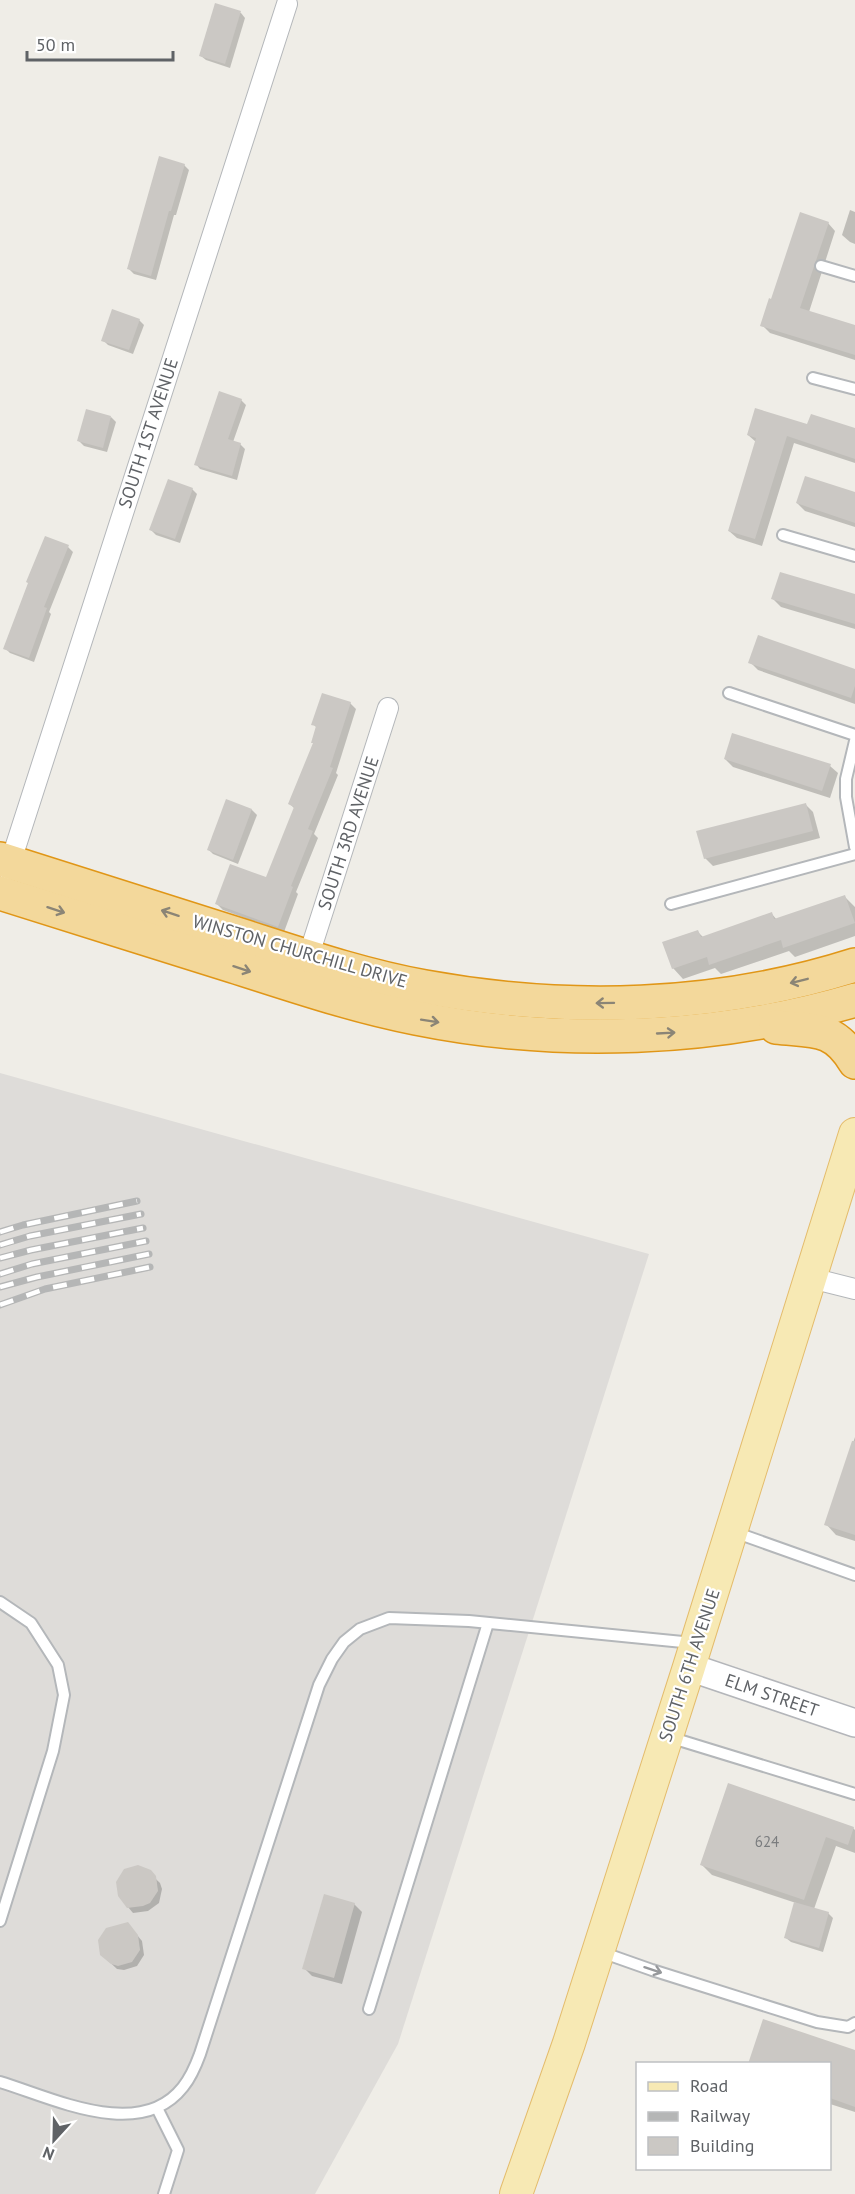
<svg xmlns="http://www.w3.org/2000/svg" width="855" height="2194" font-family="'PT Sans',sans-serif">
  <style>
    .industrial { fill: #dedcd9 }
    .shadow { fill: #0003 }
    .building { fill: #cbc8c4 }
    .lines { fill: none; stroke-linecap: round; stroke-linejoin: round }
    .lane-casing { stroke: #b4b7ba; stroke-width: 14 }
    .street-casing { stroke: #b4b7ba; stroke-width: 22 }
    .secondary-casing { stroke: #b4b6ba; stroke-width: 30 }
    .primary-casing { stroke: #e4bc6c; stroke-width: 34 }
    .highway-casing { stroke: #e09617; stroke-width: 36 }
    .lane { stroke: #fff; stroke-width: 10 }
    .street { stroke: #fff; stroke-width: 20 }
    .secondary { stroke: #fff; stroke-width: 27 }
    .primary { stroke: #f7e9b4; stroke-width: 32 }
    .highway { stroke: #f3d89b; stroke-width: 33 }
    .rail-casing { stroke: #b5b6b6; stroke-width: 7 }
    .rail { stroke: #fff; stroke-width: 4.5; stroke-dasharray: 14; stroke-linecap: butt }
    .oneway { stroke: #8b8576 }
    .oneway2 { stroke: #97999c }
    .labels { text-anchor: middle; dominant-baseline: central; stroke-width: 4.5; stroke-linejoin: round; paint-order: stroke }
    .number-label { font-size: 15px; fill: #7a7c7e }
    .street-label { font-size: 18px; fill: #5f6266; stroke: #fff }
  </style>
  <rect width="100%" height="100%" fill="#efede7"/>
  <!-- industrial -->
  <polygon class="industrial" points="0,1073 649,1254 398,2044 315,2194 0,2194"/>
  <!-- shadow -->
  <g class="shadow">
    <polygon points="216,5 241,13 245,18 230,68 206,60 201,56"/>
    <polygon points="184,165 189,170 176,215 174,215 156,280 134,274 129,269"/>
    <polygon points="850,210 855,212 855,244 850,242 842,235"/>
    <polygon points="828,223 835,231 809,312 855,327 855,360 770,333 762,325 772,301"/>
    <polygon points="139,320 144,325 133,354 108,345 103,340"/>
    <polygon points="241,400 246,405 233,442 240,444 245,449 237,480 200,469 196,464"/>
    <polygon points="111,417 116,422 107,452 84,446 79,441"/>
    <polygon points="808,425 855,430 855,463 794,443 762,546 737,538 729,531 756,442 748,435"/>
    <polygon points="192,489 197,494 180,543 156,535 151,530"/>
    <polygon points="855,493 855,527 805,511 797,503"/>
    <polygon points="46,538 68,547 73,552 49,612 51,614 34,662 10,653 5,648"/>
    <polygon points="855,596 855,629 781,607 773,599"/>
    <polygon points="750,662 855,670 855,704 758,670"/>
    <polygon points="350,703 356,709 336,773 338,775 314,834 318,838 296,892 298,894 284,932 223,910 217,904 267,879 295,809 290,804 314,743 317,728 313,724"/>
    <polygon points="725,759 830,766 838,773 830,798 733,767"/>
    <polygon points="227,801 252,810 257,815 238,864 213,854 208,849"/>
    <polygon points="805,804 813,812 820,838 713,866 705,858"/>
    <polygon points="845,897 855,907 855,936 795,957 789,951 721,974 715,968 683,979 673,968 698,932 704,938 772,914 777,920"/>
    <polygon points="855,1437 855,1541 836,1535 826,1524"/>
    <polygon points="853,1828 855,1830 855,1853 836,1846 814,1909 828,1913 833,1918 823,1952 791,1942 786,1938 796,1903 712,1875 702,1865"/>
    <polygon points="144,1868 160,1883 162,1889 159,1903 148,1911 133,1913 128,1907"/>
    <polygon points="354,1904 362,1912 342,1984 312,1976 304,1968"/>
    <polygon points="132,1929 142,1941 144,1955 137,1966 124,1970 117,1969 101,1954"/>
    <polygon points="855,2052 855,2112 830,2104 830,2064"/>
  </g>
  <!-- building -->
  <g class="building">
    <polygon points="215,3 241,11 225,64 199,56"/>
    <polygon points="159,156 185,164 171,211 169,211 151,276 127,269"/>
    <polygon points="800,212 829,222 800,308 855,325 855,355 760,326 769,298 771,299"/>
    <polygon points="112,309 140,319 129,350 101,341"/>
    <polygon points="219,391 242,399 228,439 241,443 232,476 194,465"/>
    <polygon points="755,408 807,424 811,414 855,428 855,459 787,436 755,539 728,531 756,438 747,435"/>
    <polygon points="86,409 111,416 103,448 77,441"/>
    <polygon points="805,476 855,492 855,523 796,503"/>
    <polygon points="168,479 193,488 175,539 149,530"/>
    <polygon points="45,536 69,545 44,607 47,608 29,658 3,649 28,583 26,582"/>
    <polygon points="780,572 855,594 855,624 771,599"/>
    <polygon points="758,635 855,669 855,686 851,698 748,663"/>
    <polygon points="322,693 351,702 330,767 333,768 308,829 313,831 291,886 293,887 278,927 215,904 230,864 266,877 294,807 288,804 313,743 311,743 316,726 311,725"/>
    <polygon points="732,733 831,764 822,791 724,759"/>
    <polygon points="226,799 252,809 233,860 207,850"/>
    <polygon points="806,803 813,831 704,859 696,831"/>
    <polygon points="845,895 855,923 783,948 781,940 709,965 707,957 672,969 662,942 698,930 701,937 772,912 774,919"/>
    <polygon points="852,1441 855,1441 855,1535 824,1525"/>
    <polygon points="728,1783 854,1827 848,1845 826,1837 804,1900 700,1865"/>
    <polygon points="138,1865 151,1870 156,1876 158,1891 150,1903 143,1906 127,1908 118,1896 116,1882 124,1869"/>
    <polygon points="324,1894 355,1903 334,1978 302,1969"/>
    <polygon points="794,1902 829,1912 819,1948 784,1938"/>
    <polygon points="128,1922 138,1935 140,1950 132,1962 118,1966 111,1964 100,1955 98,1940 106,1928"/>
    <polygon points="763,2019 855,2050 855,2107 830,2098 830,2064 748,2064"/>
  </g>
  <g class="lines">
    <!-- lane casing -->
    <g class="lane-casing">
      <g id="lane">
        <polyline points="821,266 855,276"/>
        <polyline points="813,378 855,389"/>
        <polyline points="783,535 855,556"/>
        <polyline points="729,693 855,735"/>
        <polyline points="855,741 846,779 846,797 855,847"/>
        <polyline points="671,904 855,854"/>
        <polyline points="734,1532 855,1575"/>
        <polyline points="0,1602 31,1623 58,1665 64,1695 53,1751 0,1921"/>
        <polyline points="669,1737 855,1794"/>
        <polyline points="601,1952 652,1970 817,2022 848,2027 855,2023"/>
        <polyline points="369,2009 488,1623"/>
        <path d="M0 2082C53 2098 140 2142 183 2087 191 2077 196 2065 200 2054L319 1685 332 1659 344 1642 360 1629 389 1618 469 1621 693 1643"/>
        <polyline points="157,2108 178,2150 164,2194"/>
      </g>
    </g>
    <!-- street casing -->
    <g class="street-casing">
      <g id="street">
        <polyline points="8,870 287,4"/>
        <polyline points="306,964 388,708"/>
        <polyline points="811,1278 855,1289"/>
      </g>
    </g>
    <!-- secondary casing -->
    <g class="secondary-casing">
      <polyline id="secondary" points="689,1667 855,1723"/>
    </g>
    <!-- primary casing -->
    <g class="primary-casing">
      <polyline id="primary" points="516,2194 569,2043 689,1667 855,1134"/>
    </g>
    <!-- highway casing -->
    <g class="highway-casing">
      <g id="highway">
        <path d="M0 859C82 885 164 911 246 937 305 956 364 976 425 987 567 1013 717 1009 855 965"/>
        <path d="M0 893C78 917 155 942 233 966 293 985 354 1006 416 1018 559 1047 715 1041 855 1000"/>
        <path d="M776 1027C813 1031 834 1026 855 1062"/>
      </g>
    </g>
    <!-- lane -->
    <use href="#lane" class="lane"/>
    <!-- street -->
    <use href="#street" class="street"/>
    <!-- secondary -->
    <use href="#secondary" class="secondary"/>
    <!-- primary -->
    <use href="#primary" class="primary"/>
    <!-- highway -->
    <use href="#highway" class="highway"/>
    <!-- rail casing -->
    <g class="rail-casing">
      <g id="rail">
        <polyline points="0,1232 23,1225 137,1201"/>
        <polyline points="0,1245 30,1236 141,1214"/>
        <polyline points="0,1258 31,1250 143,1228"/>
        <polyline points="0,1274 32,1264 146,1241"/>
        <polyline points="0,1287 37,1277 149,1254"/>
        <polyline points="0,1305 45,1289 150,1267"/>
      </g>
    </g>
    <!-- rail -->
    <use href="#rail" class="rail"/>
  </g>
  <!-- one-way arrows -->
  <defs><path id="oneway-shaft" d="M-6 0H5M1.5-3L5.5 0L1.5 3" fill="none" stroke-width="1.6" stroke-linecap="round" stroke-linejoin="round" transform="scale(1.5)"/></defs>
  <g class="oneway">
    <use href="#oneway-shaft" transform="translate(56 910) rotate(18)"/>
    <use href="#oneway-shaft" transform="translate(170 913) rotate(-162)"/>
    <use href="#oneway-shaft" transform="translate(242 969) rotate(18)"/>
    <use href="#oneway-shaft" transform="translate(799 981) rotate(166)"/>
    <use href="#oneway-shaft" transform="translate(605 1003) rotate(179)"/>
    <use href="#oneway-shaft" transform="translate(430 1021) rotate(9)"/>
    <use href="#oneway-shaft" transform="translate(666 1033) rotate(-3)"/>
  </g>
  <use class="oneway2" href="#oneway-shaft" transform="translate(653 1970) rotate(18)"/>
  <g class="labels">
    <!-- number labels -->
    <g class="number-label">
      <text x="767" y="1841">624</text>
    </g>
    <!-- street labels -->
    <g class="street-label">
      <text transform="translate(148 433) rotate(-72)">SOUTH 1ST AVENUE</text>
      <text transform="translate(348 833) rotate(-72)">SOUTH 3RD AVENUE</text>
      <text transform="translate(300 951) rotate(16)">WINSTON CHURCHILL DRIVE</text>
      <text transform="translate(689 1665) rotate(-72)">SOUTH 6TH AVENUE</text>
      <text transform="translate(772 1695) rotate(19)">ELM STREET</text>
    </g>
  </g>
  <!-- legend -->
  <rect x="636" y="2062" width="195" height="108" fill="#ffffff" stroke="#bfc0c2" stroke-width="1.5"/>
  <rect x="648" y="2082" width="30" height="9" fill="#f7e9b4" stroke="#bfc0c2" stroke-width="1.5"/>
  <text x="690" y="2092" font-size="18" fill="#5f6266">Road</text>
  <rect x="648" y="2112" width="30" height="9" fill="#b5b6b6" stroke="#bfc0c2" stroke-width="1.5"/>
  <text x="690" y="2122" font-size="18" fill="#5f6266">Railway</text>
  <rect x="648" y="2137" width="30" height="18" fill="#cbc8c4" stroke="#bfc0c2" stroke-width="1.5"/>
  <text x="690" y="2152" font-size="18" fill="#5f6266">Building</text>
  <!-- north arrow -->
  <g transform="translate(54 2140) rotate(202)" stroke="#ffffff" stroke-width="4.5" paint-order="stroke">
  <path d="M0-4.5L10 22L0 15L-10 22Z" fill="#5f6266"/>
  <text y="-9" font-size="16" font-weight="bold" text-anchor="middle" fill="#5f6266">N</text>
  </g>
  <!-- scale -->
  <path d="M27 51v9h146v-9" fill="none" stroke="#5f6266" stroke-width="3"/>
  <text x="36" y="51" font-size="18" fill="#5f6266" stroke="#ffffff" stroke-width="4.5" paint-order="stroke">50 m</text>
</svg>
